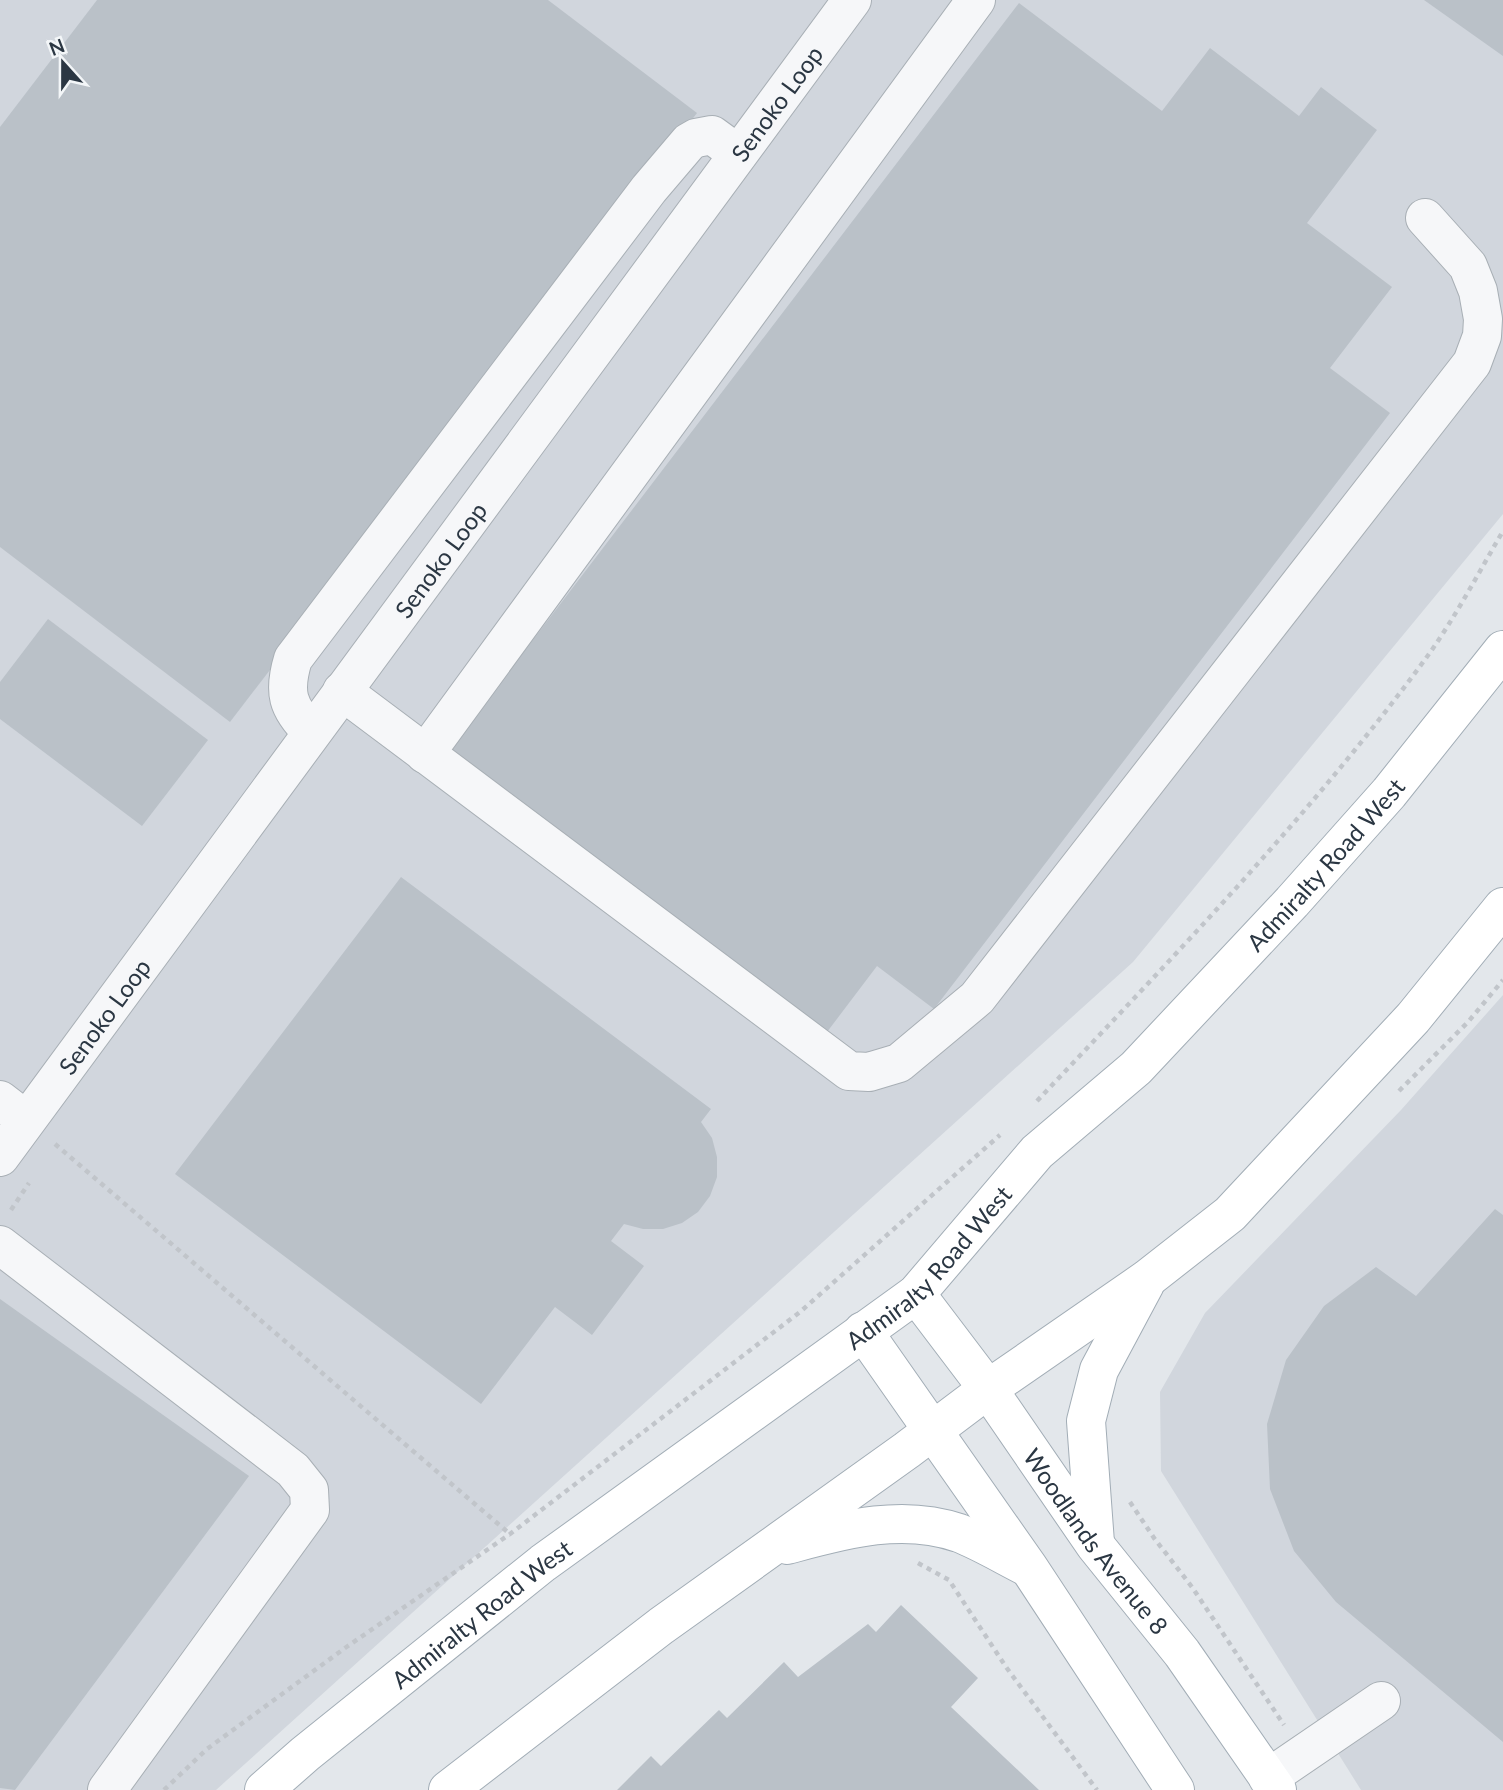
<svg xmlns="http://www.w3.org/2000/svg" width="1503" height="1790" font-family="Lato,sans-serif">
  <style>
    .built { fill: #d1d6dd }
    .building { fill: #bac1c8 }
    .lines { fill: none; stroke-linecap: round; stroke-linejoin: round }
    .minor-casing { stroke: #a8afb5; stroke-width: 40 }
    .major-casing { stroke: #a2adb6; stroke-width: 40 }
    .path { stroke: #c1c5ca; stroke-width: 4.5; stroke-dasharray: 5 5; stroke-linecap: butt }
    .minor { stroke: #f6f7f9; stroke-width: 38 }
    .major { stroke: #fff; stroke-width: 38 }
    .labels { text-anchor: middle; dominant-baseline: central; stroke-width: 5; stroke-linejoin: round; paint-order: stroke }
    .street-label { font-size: 24px; fill: #2b3743; stroke: #f3f6f8 }
  </style>
  <rect width="100%" height="100%" fill="#e3e7eb"/>
  <!-- built -->
  <g class="built">
    <polygon points="0,0 1503,0 1503,514 1133,962 216,1790 0,1790"/>
    <polygon points="1503,995 1503,1790 1361,1790 1161,1471 1160,1392 1205,1313 1401,1110"/>
  </g>
  <!-- building -->
  <g class="building">
    <polygon points="97,0 548,0 697,113 230,722 0,547 0,127"/>
    <polygon points="1424,0 1503,0 1503,56"/>
    <polygon points="1019,3 1162,111 1210,48 1299,116 1321,87 1377,130 1307,223 1392,287 1330,368 1390,413 934,1009 877,966 824,1036 448,751"/>
    <polygon points="48,619 208,740 142,826 0,719 0,682"/>
    <polygon points="401,877 711,1109 701,1122 712,1138 717,1157 717,1177 710,1196 698,1212 682,1223 663,1229 643,1229 624,1224 611,1241 644,1266 592,1335 555,1307 481,1404 175,1174"/>
    <polygon points="1495,1209 1503,1215 1503,1742 1336,1602 1294,1551 1270,1489 1267,1424 1286,1360 1324,1306 1376,1267 1416,1296"/>
    <polygon points="0,1299 249,1476 15,1790 0,1788"/>
    <polygon points="901,1605 978,1678 951,1707 1039,1790 617,1790 651,1756 661,1766 719,1710 727,1718 784,1662 798,1677 868,1624 876,1632"/>
  </g>
  <g class="lines">
    <!-- minor casing -->
    <g class="minor-casing">
      <g id="minor">
        <polyline points="342,691 849,1071 869,1072 899,1063 977,998 1472,363 1482,336 1483,319 1478,291 1468,266 1425,218"/>
        <path d="M312 732C287 708 283 692 293 659L649 189 689 142 696 138 712 135 738 154"/>
        <polyline points="425,754 976,0"/>
        <polyline points="0,1100 26,1120"/>
        <path id="s1" d="M0 1157 852 0"/>
        <polyline points="0,1245 293,1470 309,1490 310,1510 107,1790"/>
        <polyline points="1268,1778 1381,1701"/>
      </g>
    </g>
    <!-- major casing -->
    <g class="major-casing">
      <g id="major">
        <path id="s2" d="M916 1294 988 1389 1095 1545 1182 1653 1277 1790"/>
        <polyline points="863,1331 1029,1568 1175,1790"/>
        <polyline points="1095,1543 1086,1421 1099,1370 1145,1284"/>
        <path d="M787 1545C843 1530 901 1513 959 1533 982 1542 1005 1556 1027 1567"/>
        <path id="s3" d="M264 1790 305 1754 543 1563 916 1294 1037 1152 1136 1068 1292 902 1389 793 1503 650"/>
        <polyline points="448,1790 661,1626 907,1450 988,1389 1147,1279 1230,1214 1413,1018 1503,907"/>
      </g>
    </g>
    <!-- path -->
    <g class="path">
      <polyline points="1399,1091 1468,1022 1503,980"/>
      <path d="M1037 1101C1173 957 1312 814 1429 654 1456 616 1479 572 1503 531"/>
      <polyline points="55,1144 511,1535"/>
      <polyline points="11,1210 29,1183"/>
      <polyline points="1130,1502 1154,1538 1192,1587 1284,1725"/>
      <polyline points="918,1563 949,1580 1006,1667 1097,1790"/>
      <polyline points="164,1790 207,1749 345,1648 510,1534 800,1312 1000,1135"/>
    </g>
    <!-- minor -->
    <use href="#minor" class="minor"/>
    <!-- major -->
    <use href="#major" class="major"/>
  </g>
  <g class="labels">
    <!-- street labels -->
    <g class="street-label">
      <text stroke="none"><textPath href="#s1" startOffset="1309">Senoko Loop</textPath></text>
      <text stroke="none"><textPath href="#s1" startOffset="742">Senoko Loop</textPath></text>
      <text stroke="none"><textPath href="#s3" startOffset="1414">Admiralty Road West</textPath></text>
      <text stroke="none"><textPath href="#s1" startOffset="175">Senoko Loop</textPath></text>
      <text stroke="none"><textPath href="#s3" startOffset="847">Admiralty Road West</textPath></text>
      <text stroke="none"><textPath href="#s2" startOffset="306">Woodlands Avenue 8</textPath></text>
      <text stroke="none"><textPath href="#s3" startOffset="280">Admiralty Road West</textPath></text>
    </g>
  </g>
  <!-- north arrow -->
  <g transform="translate(63 63) rotate(339)" stroke="#f3f6f8" stroke-width="5" paint-order="stroke">
  <path d="M0-5L12 26L0 18L-12 26Z" fill="#2b3743"/>
  <text y="-10" font-size="19" font-weight="bold" text-anchor="middle" fill="#2b3743">N</text>
  </g>
</svg>
